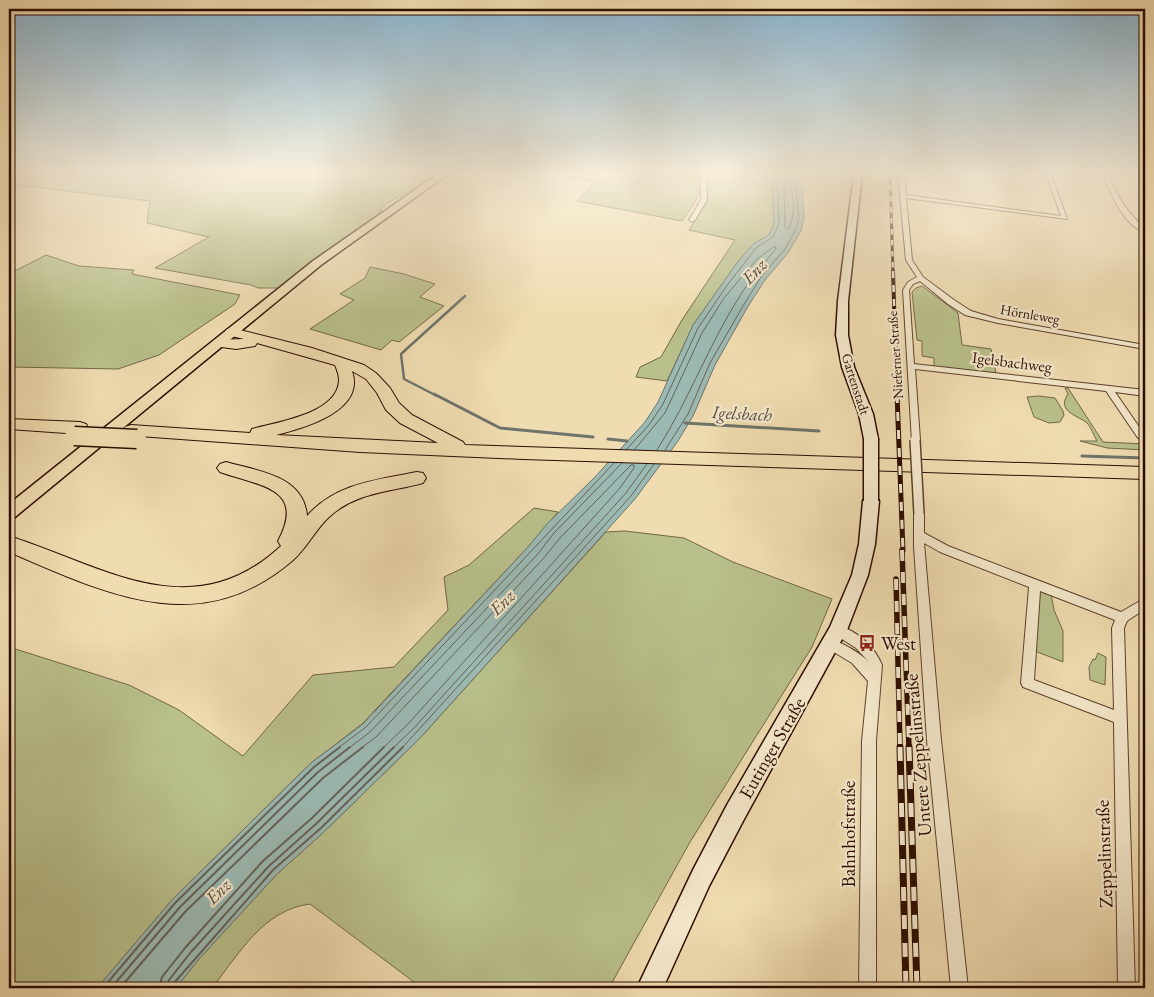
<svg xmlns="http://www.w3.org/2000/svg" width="1154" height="997" font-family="'EB Garamond',serif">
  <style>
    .green { fill: #b9c08b; stroke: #726646 }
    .water { fill: #9cbab4; stroke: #6f746c }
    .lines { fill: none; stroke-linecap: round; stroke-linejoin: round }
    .shore-far1 { stroke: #64635a; stroke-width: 1 }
    .shore { stroke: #64635a; stroke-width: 2 }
    .stream-far1 { stroke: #6f746c; stroke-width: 2.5 }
    .stream { stroke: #6f746c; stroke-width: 3 }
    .street-casing { stroke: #5d402c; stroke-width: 2 }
    .secondary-casing { stroke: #2c0c00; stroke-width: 3 }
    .primary-casing { stroke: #2c0c00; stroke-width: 3 }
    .highway-casing { stroke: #2c0c00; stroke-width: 2 }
    .street { fill: #f5e8cc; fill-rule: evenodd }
    .secondary { fill: #f5e8cc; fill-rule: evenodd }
    .primary { fill: #efdcb0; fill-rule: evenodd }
    .highway { fill: #efdcb0; fill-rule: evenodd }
    .rail-far4-casing { stroke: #2c0c00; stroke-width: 3 }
    .rail-far3-casing { stroke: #2c0c00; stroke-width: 4 }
    .rail-far2-casing { stroke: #2c0c00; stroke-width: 5 }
    .rail-far1-casing { stroke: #2c0c00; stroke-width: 5.5 }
    .rail-casing { stroke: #2c0c00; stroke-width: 7 }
    .rail-far4 { stroke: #f5e8cc; stroke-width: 2; stroke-dasharray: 5.5; stroke-linecap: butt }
    .rail-far3 { stroke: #f5e8cc; stroke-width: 2.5; stroke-dasharray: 7; stroke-linecap: butt }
    .rail-far2 { stroke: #f5e8cc; stroke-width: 3; stroke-dasharray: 9; stroke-linecap: butt }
    .rail-far1 { stroke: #f5e8cc; stroke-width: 4; stroke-dasharray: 11; stroke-linecap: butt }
    .rail { stroke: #f5e8cc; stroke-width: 5; stroke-dasharray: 14; stroke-linecap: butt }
    .street-bridge-casing { stroke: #5d402c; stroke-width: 12; stroke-linecap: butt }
    .secondary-bridge-casing { stroke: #2c0c00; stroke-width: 17; stroke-linecap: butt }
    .highway-bridge-casing { stroke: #2c0c00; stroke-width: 21; stroke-linecap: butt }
    .street-bridge { stroke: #f5e8cc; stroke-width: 9 }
    .secondary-bridge { stroke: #f5e8cc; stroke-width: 14 }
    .highway-bridge { stroke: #efdcb0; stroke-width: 18 }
    .labels { text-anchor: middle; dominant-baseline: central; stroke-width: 4.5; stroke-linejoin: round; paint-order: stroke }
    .far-street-label { font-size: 14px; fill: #2c0c00; stroke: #f5e8cc }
    .street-label { font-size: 16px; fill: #2c0c00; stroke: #f5e8cc }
    .water-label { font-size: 18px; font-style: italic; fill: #53493f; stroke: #f5e8cc }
    .near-poi-label { font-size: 19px; fill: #2c0c00; stroke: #f5e8cc; text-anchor: start }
    .near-street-label { font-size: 19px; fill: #2c0c00; stroke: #f5e8cc }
  </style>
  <rect width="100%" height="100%" fill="#efdcb0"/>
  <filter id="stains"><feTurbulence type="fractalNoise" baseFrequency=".004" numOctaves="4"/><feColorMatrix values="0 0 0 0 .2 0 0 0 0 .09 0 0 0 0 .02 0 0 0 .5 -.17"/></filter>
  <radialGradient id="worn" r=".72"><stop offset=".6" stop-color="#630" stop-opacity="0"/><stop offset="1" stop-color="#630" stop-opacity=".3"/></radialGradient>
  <!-- green -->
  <g class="green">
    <path d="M9 174H434C426 180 418 186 410 191 398 198 384 201 378 215L328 250 278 288H258L251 285 155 268 209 237 147 223 150 201 9 184Z"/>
    <path d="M554 174H702C704 193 692 206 682 221L577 201 595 182Z"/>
    <polygon points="706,174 772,174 774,224 769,235 753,244 737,263 693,326 667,381 636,377 640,367 661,357 682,320 735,240 689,230 708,200"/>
    <polygon points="46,255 79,266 134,270 132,274 240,295 235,304 159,355 118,369 9,367 9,274"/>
    <polygon points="370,267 404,274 435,284 420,297 444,306 399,342 392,340 381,350 310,329 354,300 340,294 365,278"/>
    <polygon points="922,286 958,313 962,345 991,349 996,373 934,367 934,358 922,356 922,341 917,340 912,292 916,288"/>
    <path d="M1065 388H1068L1103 442 1145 444V450L1107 448 1080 441H1097C1094 436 1091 427 1087 423 1077 415 1056 411 1068 394Z"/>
    <polygon points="1039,396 1055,398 1063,411 1064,415 1060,422 1049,423 1034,417 1027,397"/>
    <polygon points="534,508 558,512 528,547 362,724 311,763 172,900 97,988 9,988 9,647 129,685 179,710 243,756 313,675 394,667 448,610 444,577 469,565"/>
    <path d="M625 531 684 538 733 562 832 599 812 647 690 842 609 988H422L310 904C263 910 239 954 212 988H176L199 959 277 874 325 831 421 737 606 532Z"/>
    <polygon points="1039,590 1051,594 1054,610 1063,631 1063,662 1035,651"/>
    <polygon points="1098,653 1106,657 1105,685 1090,680 1089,667 1093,659 1095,660"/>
  </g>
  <!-- water -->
  <polygon class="water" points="772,174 798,174 802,186 804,218 801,231 788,253 765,280 747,308 715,365 693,416 678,441 635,499 421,737 325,831 277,874 199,959 176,988 97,988 172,900 311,763 363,724 528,547 546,525 594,478 645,422 658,402 693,325 737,263 753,244 769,235 774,224"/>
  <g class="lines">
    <!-- shore-far1 -->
    <g class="shore-far1">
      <path d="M787 182C795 194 796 216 788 229L785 227 784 184Z"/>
      <polyline points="627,449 649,425 663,404 698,328 728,284 756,248 773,237 779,223 777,174"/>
      <path d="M635 449 665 413 702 333 724 298 757 259 775 246 776 249C763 264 751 278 741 294 709 344 689 400 657 450"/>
      <polyline points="665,450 688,414 710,363 743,306 761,277 785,249 796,229 799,217 794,174"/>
      <polyline points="338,748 366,727 614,463"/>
      <polyline points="349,748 370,732 537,555 554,533 622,463"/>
      <polyline points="361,748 376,737 542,560 560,538 631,465 634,465 634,468 620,488 408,724 383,748"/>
      <polyline points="393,748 413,729 626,493 647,464"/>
      <polyline points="402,748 631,496 654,464"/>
    </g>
    <!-- shore -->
    <g class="shore">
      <polyline points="103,988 175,903 314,767 340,747"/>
      <polyline points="111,988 180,907 318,772 350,747"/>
      <polyline points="120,988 185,912 323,778 363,747"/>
      <polyline points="159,988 162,977 185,948 263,861 312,818 384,747"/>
      <polyline points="166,988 169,980 191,952 269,866 317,823 394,747"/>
      <polyline points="173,988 174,983 273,870 321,828 403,747"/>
    </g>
    <!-- stream-far1 -->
    <polyline class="stream-far1" points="437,396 404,379 401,354 465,296"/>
    <!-- stream -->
    <g class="stream">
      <polyline points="434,394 500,428 593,437"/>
      <polyline points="685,423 819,431"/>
      <polyline points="608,439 627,441"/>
      <polyline points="1082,456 1145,458"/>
    </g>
    <!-- street casing -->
    <g class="street-casing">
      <g id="street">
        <polygon points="700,174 706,174 707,200 695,220 692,222 689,220 701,200"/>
        <polygon points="898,174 904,174 906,195 1061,216 1046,174 1051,174 1067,219 906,198 912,260 923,277 954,300 971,311 998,319 1145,345 1145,349 998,323 965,315 948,304 920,281 913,284 909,290 914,364 1145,390 1145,396 1115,392 1144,434 1144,438 1138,438 1106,391 915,369 920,440 915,443 912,442 903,290 908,282 917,277 906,260"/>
        <path d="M1103 174H1108C1117 196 1127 213 1145 228V233C1123 224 1111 195 1103 174Z"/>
        <path d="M919 510 923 511 924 514V533L948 546 1121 612 1145 598V609L1127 621 1124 628 1135 988H1118L1114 722 1023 687 1021 683 1029 587 940 552 924 543 941 740 968 988H951L927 740 914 547V514L915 511ZM1040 591 1115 620 1112 628 1114 710 1034 680Z"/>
        <path d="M838 625C858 632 874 646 882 665L876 741V988H859L862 741 868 681 852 663 827 648 825 644 827 640 831 639C844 644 859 652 869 662L856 648 834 634 832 630 834 626Z"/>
      </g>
    </g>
    <!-- secondary casing -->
    <g class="secondary-casing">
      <g id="secondary">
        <polygon points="854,174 862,174 848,301 848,335 854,367 873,414 878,439 876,442 866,442 864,439 859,414 842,367 836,335 838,301"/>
        <polygon points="871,495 876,497 879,501 875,544 868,575 847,630 743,821 709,886 663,988 637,988 693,870 727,805 830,627 852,575 859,544 863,501 866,497"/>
      </g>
    </g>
    <!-- primary casing -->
    <g class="primary-casing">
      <polygon id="primary" points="438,174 448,174 321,265 15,517 9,519 9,504 313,261"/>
    </g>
    <!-- highway casing -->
    <g class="highway-casing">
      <g id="highway">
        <path d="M232 328 312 348 364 365 376 373 390 388 399 403 412 415 463 442 465 445 1145 467V479L523 459 360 452 125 435 123 431 125 427 131 425 250 433 252 429C277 422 338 414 339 380 339 375 337 370 335 365L257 343 255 346 236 349 214 346 212 343 214 340 244 339 227 335 225 332 227 329ZM352 371 366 379 377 393 386 410 400 423 438 443 276 435C304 428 366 411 352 371Z"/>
        <polygon points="9,419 80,422 86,424 88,428 86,432 80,434 9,429"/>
        <path d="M226 462C257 471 304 475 307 516 336 483 377 480 417 472L423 473 426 478 423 483C390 492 356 492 329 517 315 530 307 548 292 561 199 640 107 594 9 552V536C103 566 192 629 281 546L278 541C307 487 258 486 220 472L217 468 220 464Z"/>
      </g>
    </g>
    <!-- street -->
    <use href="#street" class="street"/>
    <!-- secondary -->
    <use href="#secondary" class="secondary"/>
    <!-- primary -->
    <use href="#primary" class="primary"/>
    <!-- highway -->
    <use href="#highway" class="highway"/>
    <!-- rail-far4 casing -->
    <g class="rail-far4-casing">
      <polyline id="rail-far4" points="890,174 893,272"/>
    </g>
    <!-- rail-far3 casing -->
    <g class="rail-far3-casing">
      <polyline id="rail-far3" points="893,271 897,396"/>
    </g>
    <!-- rail-far2 casing -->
    <g class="rail-far2-casing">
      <polyline id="rail-far2" points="897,394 903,551"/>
    </g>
    <!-- rail-far1 casing -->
    <g class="rail-far1-casing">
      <g id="rail-far1">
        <polyline points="902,550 909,748"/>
        <polyline points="896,579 900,748"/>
      </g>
    </g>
    <!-- rail casing -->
    <g class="rail-casing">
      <g id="rail">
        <polyline points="900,747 906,988"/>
        <polyline points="909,747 917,988"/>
      </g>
    </g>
    <!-- rail-far4 -->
    <use href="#rail-far4" class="rail-far4"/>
    <!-- rail-far3 -->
    <use href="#rail-far3" class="rail-far3"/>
    <!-- rail-far2 -->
    <use href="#rail-far2" class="rail-far2"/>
    <!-- rail-far1 -->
    <use href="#rail-far1" class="rail-far1"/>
    <!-- rail -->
    <use href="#rail" class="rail"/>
    <!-- street-bridge casing -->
    <g class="street-bridge-casing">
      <polyline id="street-bridge" points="915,440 919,514"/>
    </g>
    <!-- secondary-bridge casing -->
    <g class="secondary-bridge-casing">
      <polyline id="secondary-bridge" points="871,439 871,501"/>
    </g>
    <!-- highway-bridge casing -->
    <g class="highway-bridge-casing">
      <polyline id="highway-bridge" points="74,436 137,439"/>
    </g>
    <!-- street-bridge -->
    <use href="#street-bridge" class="street-bridge"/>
    <!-- secondary-bridge -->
    <use href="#secondary-bridge" class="secondary-bridge"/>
    <!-- highway-bridge -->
    <use href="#highway-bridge" class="highway-bridge"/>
  </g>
  <!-- sky -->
  <linearGradient id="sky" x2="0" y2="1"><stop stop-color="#89b6d3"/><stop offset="0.55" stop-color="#f8efdb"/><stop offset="1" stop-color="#f8efdb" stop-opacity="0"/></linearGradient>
  <rect width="1154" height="314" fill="url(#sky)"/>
  <!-- icons -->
  <defs>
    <g id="bus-bare" transform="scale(1.35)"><path d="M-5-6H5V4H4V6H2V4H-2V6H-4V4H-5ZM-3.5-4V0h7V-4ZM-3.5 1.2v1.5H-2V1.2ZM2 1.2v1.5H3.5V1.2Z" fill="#8f2418" stroke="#f5e8cc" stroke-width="2.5" paint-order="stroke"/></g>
  </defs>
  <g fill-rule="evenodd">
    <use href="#bus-bare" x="867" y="643"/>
  </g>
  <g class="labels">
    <!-- far-street labels -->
    <g class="far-street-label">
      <text transform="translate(1030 314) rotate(10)">Hörnleweg</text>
      <text transform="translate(895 355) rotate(-94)">Nieferner Straße</text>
      <text transform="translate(856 384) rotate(72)">Gartenstadt</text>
    </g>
    <!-- street labels -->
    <g class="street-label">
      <text transform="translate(1012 362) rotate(7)">Igelsbachweg</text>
    </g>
    <!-- water labels -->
    <g class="water-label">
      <text transform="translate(754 271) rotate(-47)">Enz</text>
      <text transform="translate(742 413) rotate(3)">Igelsbach</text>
      <text transform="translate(502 602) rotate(-45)">Enz</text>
      <text transform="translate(218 891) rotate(-45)">Enz</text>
    </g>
    <!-- near-poi labels -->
    <g class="near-poi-label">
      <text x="881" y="643">West</text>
    </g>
    <!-- near-street labels -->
    <g class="near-street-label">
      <text transform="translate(772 748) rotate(-60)">Eutinger Straße</text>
      <text transform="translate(918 755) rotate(-95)">Untere Zeppelinstraße</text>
      <text transform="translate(848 834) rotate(-90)">Bahnhofstraße</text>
      <text transform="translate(1104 854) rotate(-92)">Zeppelinstraße</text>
    </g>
  </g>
  <!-- margin -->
  <rect width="1154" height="997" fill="none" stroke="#efdcb0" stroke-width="30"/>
  <rect x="10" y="10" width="1134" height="977" fill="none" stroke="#2c0c00" stroke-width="2.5"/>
  <rect x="15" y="15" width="1124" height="967" fill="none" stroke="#2c0c00"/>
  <rect width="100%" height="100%" filter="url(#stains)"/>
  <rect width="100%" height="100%" fill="url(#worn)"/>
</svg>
